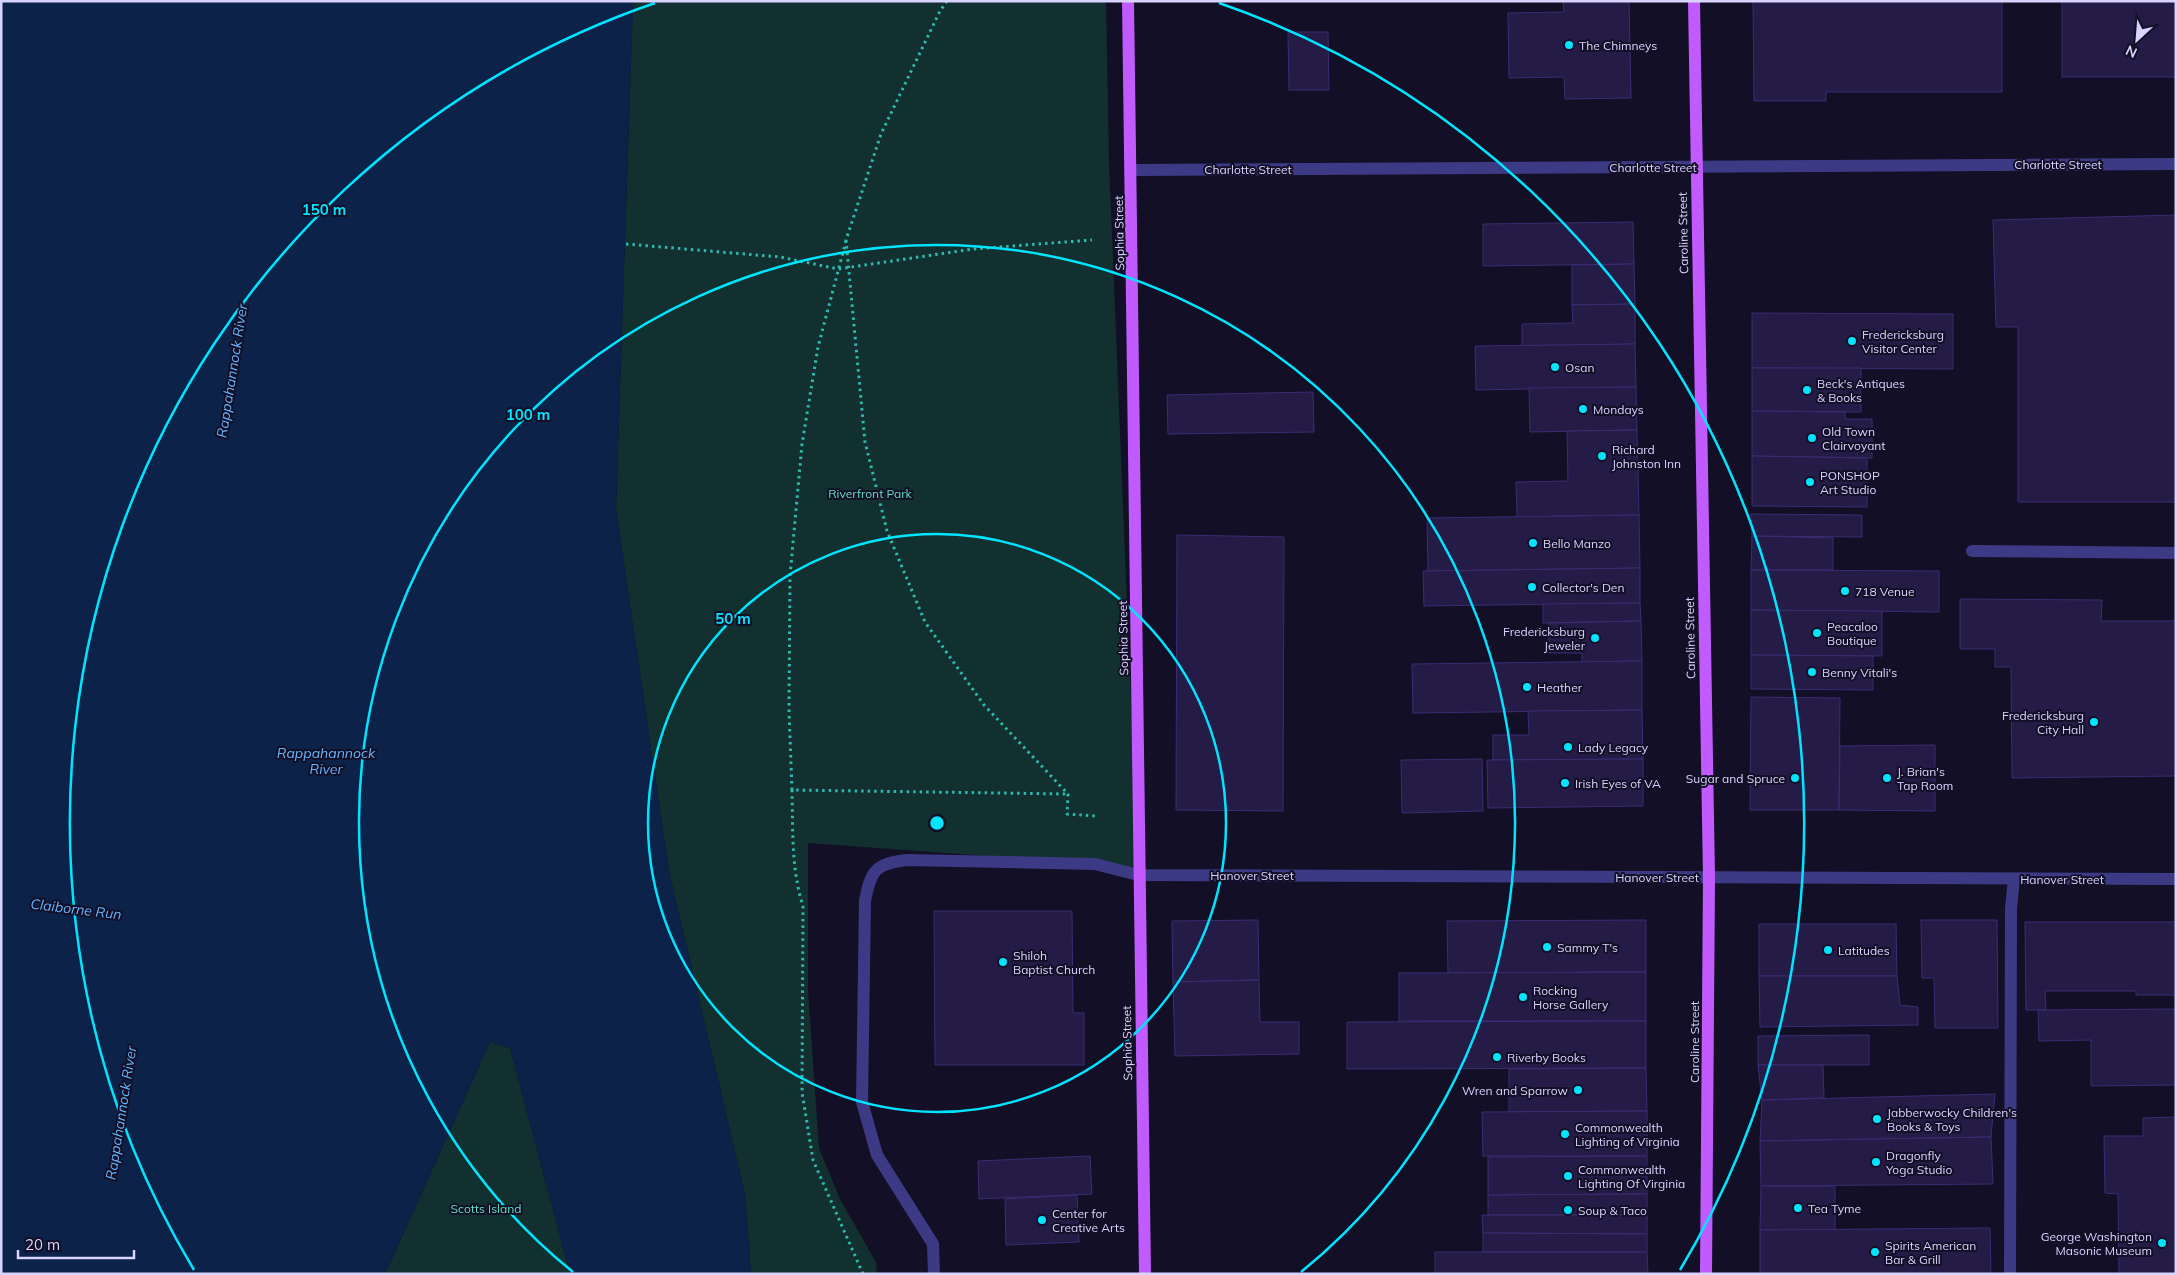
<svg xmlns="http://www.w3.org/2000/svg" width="2177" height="1275" font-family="Mulish,sans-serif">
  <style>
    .green { fill: #12302f }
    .water { fill: #0c2248 }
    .building { fill: #241b47; stroke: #3b2d73 }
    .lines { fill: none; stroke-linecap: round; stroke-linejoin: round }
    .path { stroke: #2fb8b0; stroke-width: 3; stroke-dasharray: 2.5 4; stroke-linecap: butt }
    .minor { stroke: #3d3a85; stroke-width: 12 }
    .major { stroke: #c25bff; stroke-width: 12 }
    .ring { fill: none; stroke: #00e5ff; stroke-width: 2.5 }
    .poi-dot { fill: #00e5ff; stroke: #130f26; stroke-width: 2 }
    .labels { text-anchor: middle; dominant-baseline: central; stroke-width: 4; stroke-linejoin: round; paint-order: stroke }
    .poi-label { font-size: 12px; fill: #d9d4ff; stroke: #130f26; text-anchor: start }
    .street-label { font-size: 12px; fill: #d9d4ff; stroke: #130f26 }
    .park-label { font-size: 12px; fill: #5fe0c0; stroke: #130f26 }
    .water-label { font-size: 14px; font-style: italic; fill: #62b6ff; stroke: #130f26 }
    .centre { fill: #00e5ff; stroke: #130f26; stroke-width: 2.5 }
    .ring-label { font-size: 15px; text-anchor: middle; font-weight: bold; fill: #00e5ff; stroke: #130f26; stroke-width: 4; stroke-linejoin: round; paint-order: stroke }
  </style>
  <rect width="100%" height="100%" fill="#130f26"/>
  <!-- green -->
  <g class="green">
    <polygon points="633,1 1106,1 1109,161 1138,875 1095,864 808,843 808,990 819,1148 840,1199 876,1262 877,1274 751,1274 745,1194 669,872 616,509"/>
    <polygon points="490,1042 510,1048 570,1274 385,1274"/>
  </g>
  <!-- water -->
  <polygon class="water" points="1,1 633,1 616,509 669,872 745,1194 751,1274 570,1274 510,1048 490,1042 385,1274 1,1274"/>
  <!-- building -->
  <g class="building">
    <polygon points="1563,1 1629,1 1631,98 1565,99 1564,77 1509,78 1508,13 1564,12"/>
    <polygon points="1753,1 2002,1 2002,92 1826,92 1826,101 1754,101"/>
    <rect x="2062" y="1" width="114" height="76"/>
    <polygon points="1288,32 1328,32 1329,90 1289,90"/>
    <polygon points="2176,215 2176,502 2018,502 2018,327 1996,327 1993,220"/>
    <polygon points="1633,222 1634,264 1483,266 1483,224"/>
    <polygon points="1634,264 1635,304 1572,305 1572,265"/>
    <polygon points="1635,304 1635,344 1522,346 1522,324 1573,323 1572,305"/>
    <polygon points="1752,313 1953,314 1953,369 1752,368"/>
    <polygon points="1635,344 1636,387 1476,390 1475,346"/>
    <polygon points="1752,368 1861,368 1861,412 1752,411"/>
    <polygon points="1636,387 1637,430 1530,432 1529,388"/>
    <polygon points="1313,392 1314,432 1168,434 1167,395"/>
    <polygon points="1752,411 1845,412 1845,419 1872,419 1872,458 1752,456"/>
    <polygon points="1637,430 1639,515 1517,517 1516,482 1568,481 1567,431"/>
    <polygon points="1752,456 1867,458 1867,507 1752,506"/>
    <polygon points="1751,514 1862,515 1862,537 1752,536"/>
    <polygon points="1639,515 1640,568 1428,571 1427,518"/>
    <polygon points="1177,535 1284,537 1283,811 1176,810"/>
    <polygon points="1752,536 1833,538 1833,570 1751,570"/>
    <polygon points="1640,568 1640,603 1424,606 1423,571"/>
    <polygon points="1751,570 1939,571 1939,612 1751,610"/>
    <polygon points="1960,599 2102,600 2101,621 2176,621 2176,776 2012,778 2011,667 1995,667 1995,649 1960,649"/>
    <polygon points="1640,603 1641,621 1543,623 1543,604"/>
    <polygon points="1751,610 1882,611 1882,656 1751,655"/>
    <polygon points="1641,621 1642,661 1582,662 1582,653 1549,653 1548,623"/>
    <polygon points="1751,655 1873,656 1873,690 1751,689"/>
    <polygon points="1642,661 1642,710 1413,713 1412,664"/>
    <polygon points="1751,697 1840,698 1839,810 1750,810"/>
    <polygon points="1642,710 1643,759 1493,760 1493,735 1529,735 1528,711"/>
    <polygon points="1935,745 1935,811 1839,810 1840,746"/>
    <polygon points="1482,759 1483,811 1402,813 1401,760"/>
    <polygon points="1643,759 1643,806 1488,808 1487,760"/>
    <polygon points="934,911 1072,911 1073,1013 1084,1013 1084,1065 935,1065"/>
    <polygon points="1258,920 1259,980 1173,982 1172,921"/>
    <polygon points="1646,920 1646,972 1448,973 1447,921"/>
    <polygon points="1921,920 1997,920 1998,1028 1935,1028 1934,978 1922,978"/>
    <polygon points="2025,922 2176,922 2176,995 2136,995 2136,991 2045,991 2046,1010 2026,1010"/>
    <polygon points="1759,924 1896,924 1897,976 1759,976"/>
    <polygon points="1646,972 1646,1021 1399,1021 1399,973"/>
    <polygon points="1759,976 1897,976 1900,1005 1918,1007 1918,1025 1760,1027"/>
    <polygon points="1259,980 1260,1022 1299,1022 1299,1054 1175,1056 1173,982"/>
    <polygon points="2176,1009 2176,1085 2091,1086 2091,1040 2039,1041 2038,1010"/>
    <polygon points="1646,1021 1646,1068 1347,1069 1347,1022"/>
    <polygon points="1869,1035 1869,1065 1758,1065 1758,1036"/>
    <polygon points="1758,1065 1823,1065 1824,1098 1762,1100"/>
    <polygon points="1646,1068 1647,1111 1509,1112 1509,1069"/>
    <polygon points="1995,1094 1991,1137 1760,1141 1762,1100"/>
    <polygon points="1647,1111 1647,1156 1483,1156 1482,1112"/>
    <polygon points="2176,1117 2176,1274 2119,1274 2118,1194 2105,1193 2104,1136 2143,1136 2143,1118"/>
    <polygon points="1991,1137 1993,1184 1761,1186 1760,1141"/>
    <polygon points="1090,1156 1092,1194 979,1199 978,1161"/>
    <polygon points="1647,1156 1647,1194 1488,1195 1488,1157"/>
    <polygon points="1761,1186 1835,1186 1835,1230 1760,1230"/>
    <polygon points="1647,1194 1647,1215 1488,1215 1488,1195"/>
    <polygon points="1077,1195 1079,1242 1006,1245 1005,1199"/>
    <polygon points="1482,1215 1647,1215 1647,1234 1483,1233"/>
    <polygon points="1990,1228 1991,1274 1760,1274 1760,1230"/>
    <polygon points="1483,1233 1647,1234 1647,1252 1483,1252"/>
    <polygon points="1435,1252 1647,1252 1648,1274 1435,1274"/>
  </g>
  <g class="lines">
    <!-- path -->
    <g class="path">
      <polyline points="947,1 940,11 881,134 846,240 865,442 887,531 925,622 984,705 1068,794 1067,814 1095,816"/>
      <polyline points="626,244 780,257 838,269 973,249 1092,240"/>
      <polyline points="792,790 789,711 790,576 802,444 818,347 846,241"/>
      <path d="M863 1274 813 1160 802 1092 803 906C791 869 793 829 792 790L1067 794"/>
    </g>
    <!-- minor -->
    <g class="minor">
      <polyline points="1131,170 2176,164"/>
      <polyline points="1972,551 2176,553"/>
      <path d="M934 1274 933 1244 877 1155 862 1102 865 901C871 870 875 864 907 860L1095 864 1138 875 2176 879"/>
      <polyline points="2010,1274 2011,908 2014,879"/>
    </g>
    <!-- major -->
    <g class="major">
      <polyline points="1128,1 1145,1274"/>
      <polyline points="1694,1 1709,877 1706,1274"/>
    </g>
  </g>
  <!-- distance rings -->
  <g class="ring">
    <circle cx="937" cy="823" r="289"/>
    <path d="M573 1272A578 578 0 1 1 1301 1272"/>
    <path d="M194 1270A867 867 0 0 1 655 3M1219 3A867 867 0 0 1 1680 1270"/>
  </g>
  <!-- markers -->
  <g class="poi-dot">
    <circle cx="1569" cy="45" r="5"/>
    <circle cx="1852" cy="341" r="5"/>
    <circle cx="1555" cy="367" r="5"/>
    <circle cx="1807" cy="390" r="5"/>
    <circle cx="1583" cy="409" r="5"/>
    <circle cx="1812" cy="438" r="5"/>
    <circle cx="1602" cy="456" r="5"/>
    <circle cx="1810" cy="482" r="5"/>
    <circle cx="1533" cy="543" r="5"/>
    <circle cx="1532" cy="587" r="5"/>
    <circle cx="1845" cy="591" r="5"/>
    <circle cx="1817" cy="633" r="5"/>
    <circle cx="1595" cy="638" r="5"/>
    <circle cx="1812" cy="672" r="5"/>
    <circle cx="1527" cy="687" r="5"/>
    <circle cx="2094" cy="722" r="5"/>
    <circle cx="1568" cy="747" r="5"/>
    <circle cx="1795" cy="778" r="5"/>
    <circle cx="1887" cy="778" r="5"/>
    <circle cx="1565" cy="783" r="5"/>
    <circle cx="1547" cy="947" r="5"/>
    <circle cx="1828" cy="950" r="5"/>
    <circle cx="1003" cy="962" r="5"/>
    <circle cx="1523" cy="997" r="5"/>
    <circle cx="1497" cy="1057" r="5"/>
    <circle cx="1578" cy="1090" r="5"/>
    <circle cx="1877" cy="1119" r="5"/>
    <circle cx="1565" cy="1134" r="5"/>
    <circle cx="1876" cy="1162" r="5"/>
    <circle cx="1568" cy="1176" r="5"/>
    <circle cx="1798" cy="1208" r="5"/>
    <circle cx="1568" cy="1210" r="5"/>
    <circle cx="1042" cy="1220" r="5"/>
    <circle cx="2162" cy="1243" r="5"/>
    <circle cx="1875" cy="1252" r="5"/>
  </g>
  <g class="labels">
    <!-- poi labels -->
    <g class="poi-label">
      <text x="1579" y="45">The Chimneys</text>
      <text x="1862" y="334">Fredericksburg<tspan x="1862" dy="14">Visitor Center</tspan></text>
      <text x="1565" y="367">Osan</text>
      <text x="1817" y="383">Beck's Antiques<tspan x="1817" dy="14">&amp; Books</tspan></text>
      <text x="1593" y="409">Mondays</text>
      <text x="1822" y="431">Old Town<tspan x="1822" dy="14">Clairvoyant</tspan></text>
      <text x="1612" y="449">Richard<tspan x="1612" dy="14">Johnston Inn</tspan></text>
      <text x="1820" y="475">PONSHOP<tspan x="1820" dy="14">Art Studio</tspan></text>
      <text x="1543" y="543">Bello Manzo</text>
      <text x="1542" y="587">Collector's Den</text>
      <text x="1855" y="591">718 Venue</text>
      <text x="1827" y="626">Peacaloo<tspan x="1827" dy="14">Boutique</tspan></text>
      <text x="1585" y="631" text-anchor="end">Fredericksburg<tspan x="1585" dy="14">Jeweler</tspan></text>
      <text x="1822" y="672">Benny Vitali's</text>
      <text x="1537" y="687">Heather</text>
      <text x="2084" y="715" text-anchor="end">Fredericksburg<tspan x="2084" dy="14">City Hall</tspan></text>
      <text x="1578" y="747">Lady Legacy</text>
      <text x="1897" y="771">J. Brian's<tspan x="1897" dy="14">Tap Room</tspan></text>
      <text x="1785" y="778" text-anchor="end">Sugar and Spruce</text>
      <text x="1575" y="783">Irish Eyes of VA</text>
      <text x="1557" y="947">Sammy T's</text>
      <text x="1838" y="950">Latitudes</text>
      <text x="1013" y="955">Shiloh<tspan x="1013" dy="14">Baptist Church</tspan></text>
      <text x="1533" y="990">Rocking<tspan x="1533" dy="14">Horse Gallery</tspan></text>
      <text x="1507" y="1057">Riverby Books</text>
      <text x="1568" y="1090" text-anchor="end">Wren and Sparrow</text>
      <text x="1887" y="1112">Jabberwocky Children's<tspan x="1887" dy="14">Books &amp; Toys</tspan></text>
      <text x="1575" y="1127">Commonwealth<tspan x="1575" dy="14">Lighting of Virginia</tspan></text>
      <text x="1886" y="1155">Dragonfly<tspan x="1886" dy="14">Yoga Studio</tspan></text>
      <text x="1578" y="1169">Commonwealth<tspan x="1578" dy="14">Lighting Of Virginia</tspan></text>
      <text x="1808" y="1208">Tea Tyme</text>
      <text x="1578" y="1210">Soup &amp; Taco</text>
      <text x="1052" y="1213">Center for<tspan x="1052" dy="14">Creative Arts</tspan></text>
      <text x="2152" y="1236" text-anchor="end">George Washington<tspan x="2152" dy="14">Masonic Museum</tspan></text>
      <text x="1885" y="1245">Spirits American<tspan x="1885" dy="14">Bar &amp; Grill</tspan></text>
    </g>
    <!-- street labels -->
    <g class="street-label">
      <text x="2058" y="164">Charlotte Street</text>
      <text x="1653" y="167">Charlotte Street</text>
      <text x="1248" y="169">Charlotte Street</text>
      <text transform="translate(1119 233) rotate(-91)">Sophia Street</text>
      <text transform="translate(1683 233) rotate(-91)">Caroline Street</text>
      <text transform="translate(1123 638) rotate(-91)">Sophia Street</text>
      <text transform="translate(1690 638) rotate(-91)">Caroline Street</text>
      <text x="1252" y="875">Hanover Street</text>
      <text x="1657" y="877">Hanover Street</text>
      <text x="2062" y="879">Hanover Street</text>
      <text transform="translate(1694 1042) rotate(-90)">Caroline Street</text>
      <text transform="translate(1127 1043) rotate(-91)">Sophia Street</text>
    </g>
    <!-- park labels -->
    <g class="park-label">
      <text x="870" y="493">Riverfront Park</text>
      <text x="486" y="1208">Scotts Island</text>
    </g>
    <!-- water labels -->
    <g class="water-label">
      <text transform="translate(232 371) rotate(-81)">Rappahannock River</text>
      <text x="326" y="753">Rappahannock<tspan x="326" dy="16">River</tspan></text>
      <text transform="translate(76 909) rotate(7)">Claiborne Run</text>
      <text transform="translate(121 1113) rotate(-81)">Rappahannock River</text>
    </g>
  </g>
  <circle cx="937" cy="823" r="8" class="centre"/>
  <g class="ring-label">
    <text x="324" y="215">150 m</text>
    <text x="528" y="420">100 m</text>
    <text x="733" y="624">50 m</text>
  </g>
  <!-- border -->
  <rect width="2177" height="1275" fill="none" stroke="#d9d4ff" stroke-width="5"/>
  <!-- north arrow -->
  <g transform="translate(2137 40) rotate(206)" stroke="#130f26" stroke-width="4" paint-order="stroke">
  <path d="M0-4L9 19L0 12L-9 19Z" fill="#d9d4ff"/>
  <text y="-8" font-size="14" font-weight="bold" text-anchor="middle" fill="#d9d4ff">N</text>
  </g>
  <!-- scale -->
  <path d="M18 1250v8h116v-8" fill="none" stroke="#d9d4ff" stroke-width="2.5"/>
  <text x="25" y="1250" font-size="15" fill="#d9d4ff" stroke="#130f26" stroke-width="4" paint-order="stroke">20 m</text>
</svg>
